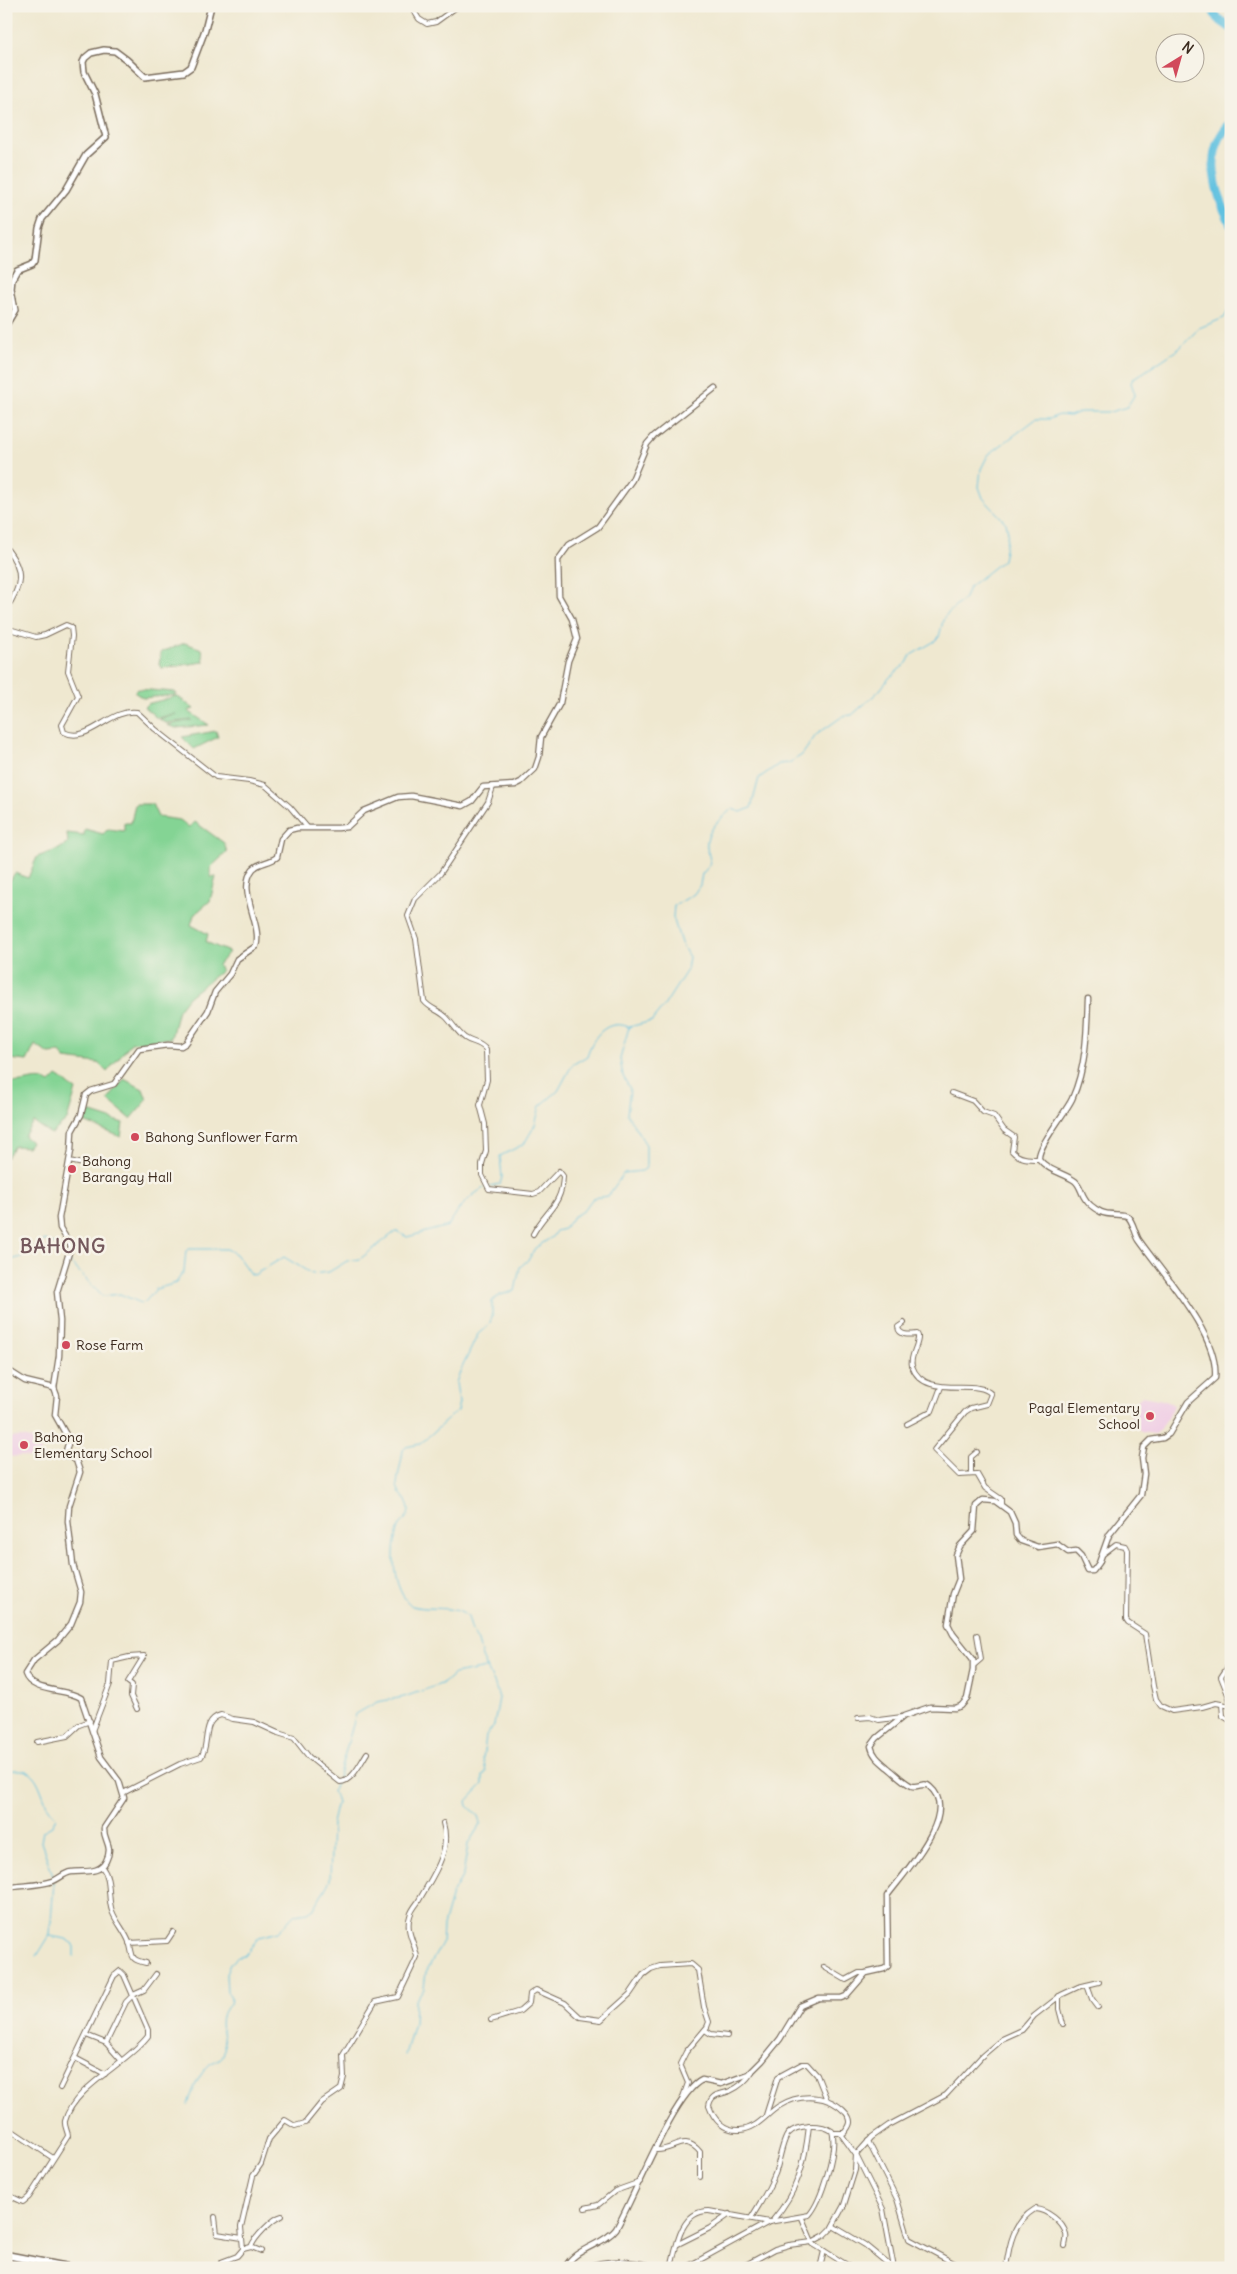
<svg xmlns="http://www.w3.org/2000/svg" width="1237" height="2274" font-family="Delius,sans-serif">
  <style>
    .built { fill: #f0d0e5 }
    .green { fill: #84d494; stroke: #607f59 }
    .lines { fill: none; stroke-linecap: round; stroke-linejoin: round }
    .stream { stroke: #61c1e0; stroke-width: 1 }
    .river { stroke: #61c1e0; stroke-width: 9 }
    .minor-casing { stroke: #7a6c5c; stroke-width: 6 }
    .tertiary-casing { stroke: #7a6c5c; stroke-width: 7 }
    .secondary-casing { stroke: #7a6c5c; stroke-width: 8 }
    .trunk-casing { stroke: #7a6c5c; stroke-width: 9 }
    .minor { stroke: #fff; stroke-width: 4 }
    .tertiary { stroke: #fff; stroke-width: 4.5 }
    .secondary { stroke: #fff; stroke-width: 5 }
    .trunk { stroke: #fff; stroke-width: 6 }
    .poi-dot { fill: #d1495b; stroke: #f7f3e8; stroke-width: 2 }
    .labels { text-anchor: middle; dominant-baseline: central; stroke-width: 5; stroke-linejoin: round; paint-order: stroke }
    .poi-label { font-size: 14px; fill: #3b2a1e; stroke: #f7f3e8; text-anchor: start }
    .district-label { font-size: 19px; font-weight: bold; letter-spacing: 1px; fill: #74585c; stroke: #f7f3e8 }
  </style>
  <rect width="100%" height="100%" fill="#f7f3e8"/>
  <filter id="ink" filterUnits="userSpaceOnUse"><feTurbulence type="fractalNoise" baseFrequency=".02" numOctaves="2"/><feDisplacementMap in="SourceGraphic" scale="10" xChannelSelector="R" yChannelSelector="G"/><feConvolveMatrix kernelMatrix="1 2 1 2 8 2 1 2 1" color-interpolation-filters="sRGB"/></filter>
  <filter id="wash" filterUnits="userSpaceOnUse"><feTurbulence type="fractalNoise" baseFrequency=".0096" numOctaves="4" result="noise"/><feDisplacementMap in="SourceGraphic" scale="20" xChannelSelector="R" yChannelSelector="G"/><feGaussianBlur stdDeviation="1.12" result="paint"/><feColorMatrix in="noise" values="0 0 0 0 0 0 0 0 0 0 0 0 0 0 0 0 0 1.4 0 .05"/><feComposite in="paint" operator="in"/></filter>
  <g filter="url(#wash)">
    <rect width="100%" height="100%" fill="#efe8d0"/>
    <!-- built -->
    <g class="built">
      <polygon points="1142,1396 1159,1399 1171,1403 1174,1406 1160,1430 1154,1434 1141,1432 1132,1421 1130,1407"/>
      <polygon points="21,1437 41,1441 40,1459 36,1460 22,1456 6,1457 6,1438"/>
    </g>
    <!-- green -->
    <g class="green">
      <polygon points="185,643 202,649 204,662 162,668 159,665 161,652"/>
      <polygon points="137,689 175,692 176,695 143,698 134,692"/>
      <polygon points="177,696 194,709 188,711 209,725 176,728 167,725 192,720 166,723 159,719 176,714 157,718 144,707 147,704"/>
      <polygon points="216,731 218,737 194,749 182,737"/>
      <polygon points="135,804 152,804 158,817 180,820 189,827 195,822 224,843 227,852 211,867 211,877 216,877 210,901 194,915 191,925 208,934 206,942 229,952 218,965 221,971 188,997 178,1010 171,1038 131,1043 107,1072 98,1063 65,1059 60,1053 49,1054 35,1045 27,1061 9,1059 6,1044 6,886 15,873 28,878 37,857 59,849 68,843 67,833 84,835 85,829 103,834 108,829 124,831 124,823 131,823"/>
      <path d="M57 1076C65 1080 68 1086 76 1090L67 1120 51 1134 33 1122 24 1136 31 1142 27 1147 14 1146 6 1158V1080C22 1088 35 1073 50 1083Z"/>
      <polygon points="124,1079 143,1089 147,1100 131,1119 108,1100"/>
      <polygon points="89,1112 123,1123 121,1137 84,1122"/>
    </g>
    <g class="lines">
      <!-- stream -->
      <g class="stream">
        <polyline points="6,1261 22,1257 45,1240 58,1246 65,1259"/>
        <path d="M69 1261 102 1296 120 1294 141 1303 145 1302 156 1289 176 1283 184 1271 186 1251 188 1249H227L236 1254 250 1274 254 1275 284 1257 312 1274 329 1272 347 1261 360 1259 395 1232H398L407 1237 448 1226 459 1209 473 1195 485 1187 500 1184 502 1177 500 1156 524 1144 535 1125 540 1106 558 1091 572 1065 587 1056C593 1036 607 1018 629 1027"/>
        <path d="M6 1772C38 1762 38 1787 48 1807 50 1811 54 1814 56 1817L52 1826 43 1831 41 1842 54 1878"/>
        <polyline points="338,1778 356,1714 377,1702 404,1697 444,1683 454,1674 487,1668"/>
        <polyline points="50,1936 66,1939 74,1944 74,1956"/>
        <polyline points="37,1956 50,1935 54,1882"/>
        <path d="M405 2055 414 2023 415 2001 424 1988 426 1972 442 1943 443 1926 452 1894 463 1875 468 1844 481 1823 479 1816 468 1806 467 1801 483 1784V1776L486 1772 483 1759 486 1736 494 1725 499 1698 495 1685 482 1657 478 1642 472 1631 468 1617C454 1604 430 1611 412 1606 392 1591 390 1548 399 1528 401 1522 408 1518 409 1511 410 1499 397 1495 397 1484 398 1473 402 1461 403 1450L406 1447 420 1444 457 1411 459 1402 456 1383 459 1374 478 1334 489 1325 492 1317V1301L500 1295 515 1291 520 1267 529 1259 535 1248 552 1237 556 1231 564 1229 573 1217 584 1210 593 1198 608 1196 624 1173 642 1171 646 1168V1145L627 1114 630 1089 623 1076 620 1059 629 1027 652 1021 664 1006 687 970 689 957 681 943 673 917 674 906 694 894 700 885 702 874 711 864C710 859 708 853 707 848 705 831 720 819 732 809L741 812 751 808 759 778 779 764 789 763 802 755 816 735 843 716 852 715 879 691 890 677 907 663 911 655 935 641 939 637 944 617 965 598 969 587 1003 560 1008 532 1006 523 983 498 979 487 981 469 988 455 1036 419H1049L1059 415 1070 416 1080 412H1110L1127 407 1135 394 1131 383 1133 378 1141 374 1180 348 1199 328 1224 318 1231 306"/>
        <path d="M188 2105C192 2091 199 2074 210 2064 214 2061 221 2060 223 2055 228 2045 217 2027 223 2013 224 2009 228 2008 230 2004L231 1998 227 1992 226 1974 230 1964 238 1957 244 1956 259 1937 278 1932 295 1914 308 1912 315 1907 330 1880 332 1823 337 1802 333 1791 336 1782"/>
      </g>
      <!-- river -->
      <g class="river">
        <polyline points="1211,6 1217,18 1231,28"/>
        <path d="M1231 123C1202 150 1215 193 1231 224"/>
      </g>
    </g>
  </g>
  <g filter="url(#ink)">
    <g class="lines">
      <!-- minor casing -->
      <g class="minor-casing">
        <g id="minor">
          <polyline points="411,6 419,19 427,24 436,22 458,6"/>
          <path d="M6 548C25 571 22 586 6 609"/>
          <path d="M6 628 36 637 45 635 66 625 71 627 72 636 68 671 78 696 62 725 64 732C87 745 110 708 137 712L155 729 216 777 249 781 265 785 290 807 307 827"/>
          <path d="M493 787 488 802 440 874 415 899 408 916 416 939 424 1001C430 1009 439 1010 446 1017 453 1024 457 1032 465 1038 472 1043 481 1042 486 1050L487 1080 480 1105 485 1124 486 1151 482 1164V1175L489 1189 533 1194 539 1192 559 1171 563 1176C562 1206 546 1210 533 1234"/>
          <path d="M952 1093 973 1101 983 1112 994 1116 1004 1130 1014 1137 1012 1151C1019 1159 1029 1159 1039 1159"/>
          <polyline points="69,1161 98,1167"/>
          <path d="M904 1323 898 1327C899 1336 910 1335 917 1334L918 1336C919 1346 909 1356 912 1366 924 1401 977 1377 991 1394L987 1404 971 1408 965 1412 934 1450 959 1475 977 1474 985 1488 1001 1499V1505"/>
          <polyline points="907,1424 932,1411 941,1387"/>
          <polyline points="971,1473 971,1457 977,1452"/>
          <polyline points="1103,1554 1116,1544 1125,1546 1127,1550 1126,1620 1128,1623 1145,1634 1153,1686 1156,1699 1161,1706 1172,1711 1202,1707 1216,1703 1231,1706"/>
          <polyline points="974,1665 981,1659 977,1635"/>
          <polyline points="1229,1665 1221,1677 1229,1697 1231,1706"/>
          <polyline points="1222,1704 1223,1716 1231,1721"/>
          <polyline points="858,1718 870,1717 879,1720 902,1717"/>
          <polyline points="92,1731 110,1684 112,1661 129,1657 144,1656 128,1682 132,1685 131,1696 137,1709"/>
          <polyline points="37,1742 67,1736 79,1725 90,1721"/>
          <path d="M123 1793 180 1764 201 1757C210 1745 201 1720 221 1715L233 1719 254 1722 278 1733 294 1738 309 1757 340 1782C352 1782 361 1762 367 1753"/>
          <path d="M102 1867C112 1880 107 1897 112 1911 116 1922 125 1931 129 1942 134 1956 128 1959 146 1963"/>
          <polyline points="129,1943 167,1941 173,1932"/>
          <polyline points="824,1967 846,1980 859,1973 867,1973"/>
          <polyline points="1087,1985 1092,1999 1098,2007"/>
          <polyline points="1059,1996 1059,2009 1063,2024"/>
          <polyline points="491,2020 520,2011 529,2003 530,1994 536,1990 565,2003 580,2017 601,2020 630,1994 643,1975 651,1969 660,1966 691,1964 698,1970 704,2007 709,2022 707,2027 686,2052 680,2064 688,2083 683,2097"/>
          <polyline points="705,2030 711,2034 727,2036"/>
          <polyline points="86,2035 106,2043 121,2060"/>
          <polyline points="106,2043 126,2002 133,1995 144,1990 156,1974"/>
          <polyline points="75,2058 105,2074"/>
          <path d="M752 2072C747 2080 739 2087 730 2091 720 2095 711 2093 709 2106 714 2120 724 2131 740 2130 757 2129 765 2115 779 2106 800 2093 829 2094 846 2113 853 2121 850 2126 844 2133H833"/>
          <polyline points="766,2115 778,2077 802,2064 807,2064 817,2075 827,2100"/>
          <polyline points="14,2132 53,2158"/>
          <polyline points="841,2134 856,2155 883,2209 894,2268"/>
          <polyline points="868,2141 897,2199 909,2239 963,2268"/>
          <path d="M655 2150C674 2152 683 2132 700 2152V2177"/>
          <path d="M6 2194 23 2202 29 2197 68 2136C68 2131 64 2127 65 2121 74 2086 127 2064 148 2036V2030L124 1975 120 1971 114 1976 60 2088"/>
          <polyline points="585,2208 598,2205 615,2191 640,2182"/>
          <polyline points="215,2217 217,2234 242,2238"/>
          <polyline points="802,2218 813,2244 852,2268"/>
          <path d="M773 2220C798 2191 805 2163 809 2126"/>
          <polyline points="833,2226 865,2245 893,2268"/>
          <polyline points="678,2244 710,2228 730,2214"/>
          <path d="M251 2247C254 2238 273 2218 282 2216"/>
          <polyline points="243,2249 251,2247 261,2251"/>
          <path d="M219 2268 221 2262 237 2256 243 2249 241 2227 253 2176 261 2164 269 2139 285 2120 295 2126 305 2123 322 2102 341 2089 344 2077 343 2055 375 2002 398 1997 417 1957C415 1943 405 1931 410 1916 411 1911 415 1906 418 1902 431 1878 452 1853 443 1823"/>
          <path d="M583 2268C610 2257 635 2261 662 2268"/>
          <path d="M671 2268C676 2246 681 2210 709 2211L769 2222"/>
          <path d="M685 2268 769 2222 809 2215C821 2202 838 2148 832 2131 821 2124 797 2124 788 2134 782 2141 779 2164 775 2174 769 2189 760 2204 751 2218"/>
          <polyline points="740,2268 775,2249 789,2245 812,2242 825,2235 831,2229 844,2205 855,2170 856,2155 872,2137 889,2125 946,2095 982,2056 1002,2039 1022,2030 1034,2016 1061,1995 1078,1987 1099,1982"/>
          <polyline points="820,2268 824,2251"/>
          <path d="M1006 2268C1009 2245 1013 2222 1035 2209 1047 2210 1063 2222 1066 2234 1067 2238 1066 2242 1065 2246"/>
        </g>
      </g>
      <!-- tertiary casing -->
      <g class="tertiary-casing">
        <g id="tertiary">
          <polyline points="6,1369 25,1381 54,1388"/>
          <path d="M54 1388 59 1356 60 1321 57 1292 71 1246 60 1228 59 1218 71 1151 72 1131 81 1115 86 1095 91 1091 114 1084 139 1049 168 1045 181 1046 186 1043 208 1011 215 992 230 974 237 959 256 946C263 925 236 890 253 869 259 862 270 863 277 857L281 839 289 830 297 828H338L347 827 364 811 398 797 411 796 463 806 472 801 483 787 515 785 521 782 535 769 539 757 541 737 560 703 568 661 577 639 572 619 559 596 558 560 569 545 598 527 632 480 647 444 654 436 715 388"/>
          <path d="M6 1888C21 1885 39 1886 53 1881 59 1879 64 1873 71 1872 83 1870 99 1875 106 1861 114 1845 103 1841 104 1828L124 1798 119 1781 101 1757 81 1698C66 1688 31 1693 25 1674L34 1660 58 1640 71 1624 80 1602 81 1592 73 1565 68 1521 69 1506 80 1472 76 1460 65 1455 69 1440 55 1415 57 1396 54 1388"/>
          <path d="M565 2268C574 2248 604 2245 616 2229 634 2198 674 2093 702 2080L721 2084 749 2074 762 2061 780 2039 800 2006 819 1998H841L846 1996 866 1973 884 1969 888 1966 887 1896C903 1874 961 1813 930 1787 925 1781 918 1788 912 1786 904 1783 894 1772 887 1767 880 1761 873 1756 871 1746L877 1738 904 1716 930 1707 955 1708 961 1706 967 1699 973 1670V1659L953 1634 948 1624 953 1594 959 1579 956 1555 960 1546 974 1531 976 1506 983 1500 995 1501 1010 1512 1015 1523 1016 1535 1021 1541 1038 1547 1057 1544 1068 1552 1076 1551 1081 1556 1088 1571H1093L1099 1563 1109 1535 1141 1495 1144 1474 1142 1458 1144 1447 1151 1440 1163 1438 1169 1434 1188 1402 1215 1378C1220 1336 1162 1273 1139 1240 1135 1234 1133 1220 1127 1216 1122 1213 1109 1216 1101 1212 1095 1209 1087 1203 1084 1197 1081 1192 1080 1185 1075 1181 1064 1173 1048 1171 1039 1159 1037 1147 1066 1112 1072 1099 1086 1068 1087 1033 1088 999"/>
        </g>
      </g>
      <!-- secondary casing -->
      <g class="secondary-casing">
        <polyline id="secondary" points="6,325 15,310 11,289 12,279 17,270 32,264 35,260 39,228 42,219 66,190 86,155 106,137 95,94 84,72 83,62 85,58 91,53 104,50 115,51 127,60 145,77 184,72 191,67 205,30 211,6"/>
      </g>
      <!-- trunk casing -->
      <g class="trunk-casing">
        <polyline id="trunk" points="6,2255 73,2268"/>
      </g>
      <!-- minor -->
      <use href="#minor" class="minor"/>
      <!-- tertiary -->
      <use href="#tertiary" class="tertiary"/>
      <!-- secondary -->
      <use href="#secondary" class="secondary"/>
      <!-- trunk -->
      <use href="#trunk" class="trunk"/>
    </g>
  </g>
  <!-- markers -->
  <g class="poi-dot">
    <circle cx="135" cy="1137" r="5"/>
    <circle cx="72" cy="1169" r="5"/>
    <circle cx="66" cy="1345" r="5"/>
    <circle cx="1150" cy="1416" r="5"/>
    <circle cx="24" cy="1445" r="5"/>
  </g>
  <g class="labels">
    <!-- poi labels -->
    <g class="poi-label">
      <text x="145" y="1137">Bahong Sunflower Farm</text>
      <text x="82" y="1161">Bahong<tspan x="82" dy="16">Barangay Hall</tspan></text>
      <text x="76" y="1345">Rose Farm</text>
      <text x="1140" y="1408" text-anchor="end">Pagal Elementary<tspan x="1140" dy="16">School</tspan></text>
      <text x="34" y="1437">Bahong<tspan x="34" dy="16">Elementary School</tspan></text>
    </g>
    <!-- district labels -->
    <g class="district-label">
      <text x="63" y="1246">BAHONG</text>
    </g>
  </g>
  <!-- margin -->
  <rect width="1237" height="2274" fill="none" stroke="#f7f3e8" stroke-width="25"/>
  <!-- north arrow -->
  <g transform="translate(1180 58) rotate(37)"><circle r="24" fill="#f7f3e8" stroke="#aca397"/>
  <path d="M0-4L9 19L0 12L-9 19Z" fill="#d1495b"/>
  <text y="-8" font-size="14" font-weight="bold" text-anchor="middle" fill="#3b2a1e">N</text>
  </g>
</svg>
